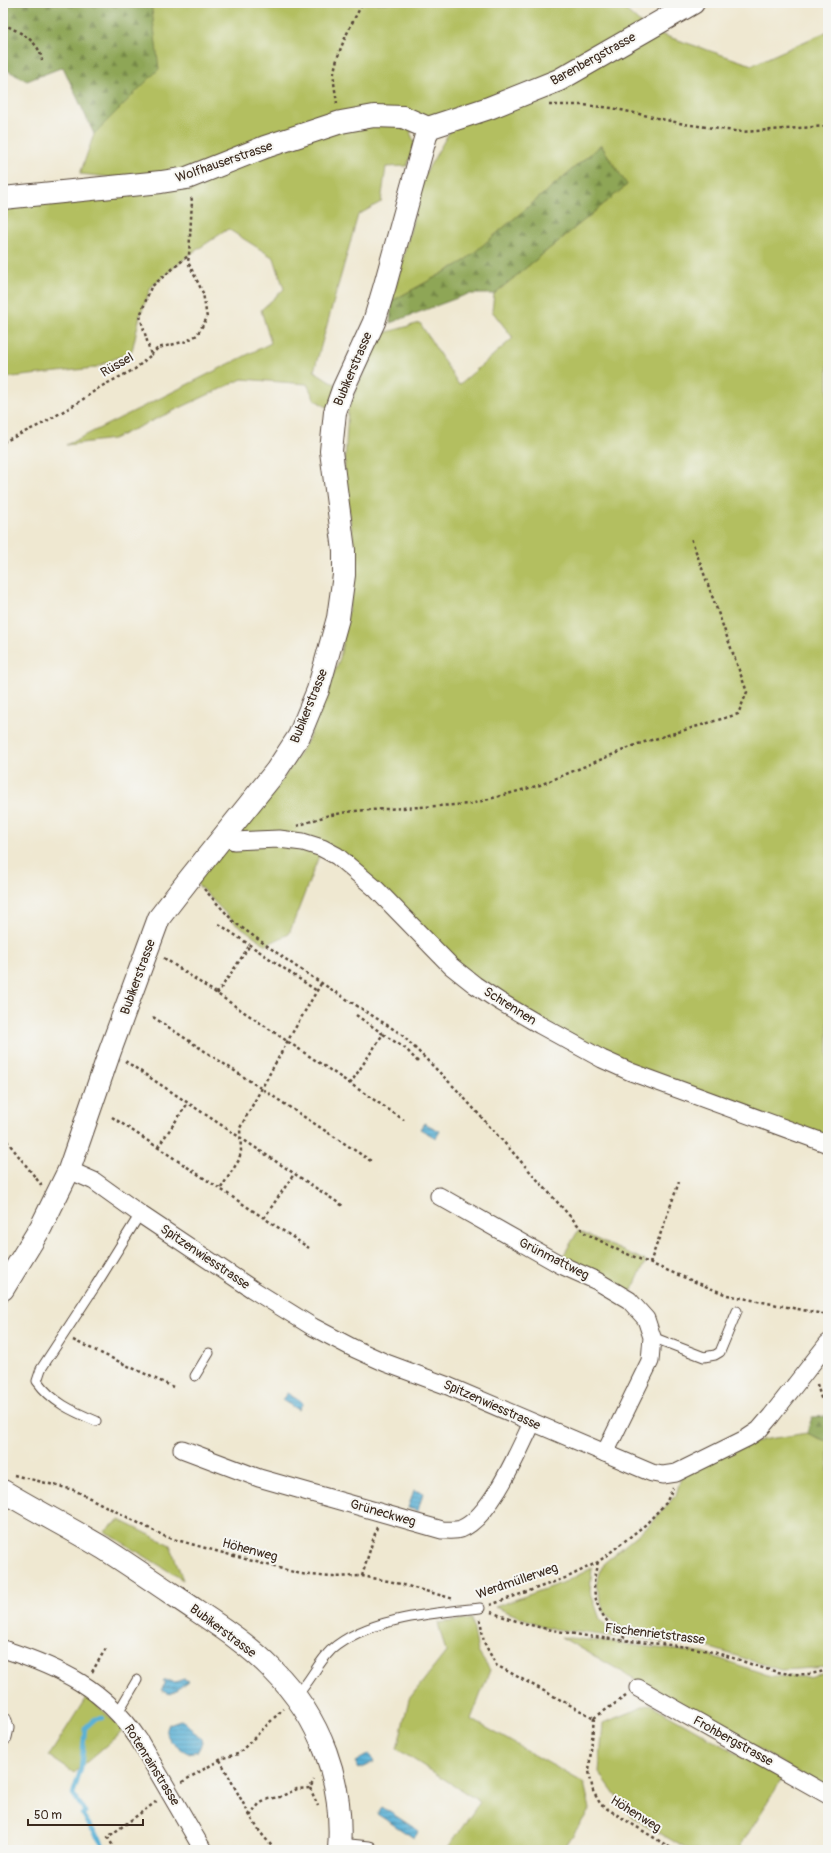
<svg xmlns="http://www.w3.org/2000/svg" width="831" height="1853" font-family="Pangolin,sans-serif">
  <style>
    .green { fill: #b3bf60; stroke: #77743f }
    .forest { fill: url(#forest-firs); stroke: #64683a }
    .water { fill: url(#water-rules); stroke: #4a6e7a }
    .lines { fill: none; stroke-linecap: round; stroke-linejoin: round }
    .stream { stroke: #5ab1d6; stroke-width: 4.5 }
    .lane-casing { stroke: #564639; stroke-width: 11 }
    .street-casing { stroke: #564639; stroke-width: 19 }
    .secondary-casing { stroke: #564639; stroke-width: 24 }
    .path { stroke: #564639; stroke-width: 2.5; stroke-dasharray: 3 3; stroke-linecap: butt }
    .lane { stroke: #fff; stroke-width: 9 }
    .street { stroke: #fff; stroke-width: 17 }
    .secondary { stroke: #fff; stroke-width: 22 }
    .labels { text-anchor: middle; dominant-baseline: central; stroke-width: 4; stroke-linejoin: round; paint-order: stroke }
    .street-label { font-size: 13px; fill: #3b2a1e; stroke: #f6f6f2 }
  </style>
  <defs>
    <pattern id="forest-firs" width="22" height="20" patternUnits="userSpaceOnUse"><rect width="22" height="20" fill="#8ea656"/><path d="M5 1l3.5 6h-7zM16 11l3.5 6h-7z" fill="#758747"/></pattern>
    <pattern id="water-rules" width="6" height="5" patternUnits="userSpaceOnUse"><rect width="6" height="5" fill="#5ab1d6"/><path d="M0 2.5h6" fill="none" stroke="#4c90ad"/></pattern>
  </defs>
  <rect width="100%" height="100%" fill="#f6f6f2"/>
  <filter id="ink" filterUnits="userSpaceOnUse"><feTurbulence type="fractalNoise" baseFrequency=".025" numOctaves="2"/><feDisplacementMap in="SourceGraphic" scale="8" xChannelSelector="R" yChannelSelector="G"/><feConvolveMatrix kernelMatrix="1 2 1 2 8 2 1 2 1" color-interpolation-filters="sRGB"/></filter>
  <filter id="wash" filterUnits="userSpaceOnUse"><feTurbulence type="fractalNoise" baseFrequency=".012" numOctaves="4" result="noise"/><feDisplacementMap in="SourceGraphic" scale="16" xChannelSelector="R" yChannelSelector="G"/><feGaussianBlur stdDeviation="0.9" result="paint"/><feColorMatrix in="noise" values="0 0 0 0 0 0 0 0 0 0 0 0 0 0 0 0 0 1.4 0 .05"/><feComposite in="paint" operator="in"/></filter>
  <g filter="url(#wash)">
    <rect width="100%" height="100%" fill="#efe8d1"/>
    <!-- green -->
    <g class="green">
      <polygon points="151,3 618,3 647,29 559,80 410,132 415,144 407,166 386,167 381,202 358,215 314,371 343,389 335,412 315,400 307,384 242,379 113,439 66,445 271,343 261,310 284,289 274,258 228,229 189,255 151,287 140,316 132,351 94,368 3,378 3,198 158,182 80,174 94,134 158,69"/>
      <polygon points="651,31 752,65 828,31 828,1141 605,1057 479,984 340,852 239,834 275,791 308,740 340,658 357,563 344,478 348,409 380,334 420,323 459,385 513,338 492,311 494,294 627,185 601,145 463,262 392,301 425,174 451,129"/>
      <polygon points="225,835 322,848 289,934 266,945 234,922 196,883"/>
      <polygon points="578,1231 646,1261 631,1292 563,1258 563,1256"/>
      <polygon points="807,1433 828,1442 828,1667 781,1670 708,1647 630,1637 604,1612 596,1585 603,1564 649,1525 676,1495 681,1477 707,1462 762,1440"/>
      <polygon points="120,1520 170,1545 183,1580 104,1531"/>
      <polygon points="592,1568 590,1591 600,1619 617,1637 547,1628 495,1607 567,1581"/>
      <polygon points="472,1619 478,1652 490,1670 471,1719 584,1783 590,1809 563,1850 446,1850 480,1802 397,1749 409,1699 446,1652 438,1623"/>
      <polygon points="561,1637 703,1653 771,1676 809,1677 828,1672 828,1789"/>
      <polygon points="87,1696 124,1730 74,1773 49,1756"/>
      <polygon points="650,1704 782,1779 738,1850 688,1850 631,1816 599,1772 603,1723"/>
    </g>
    <!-- forest -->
    <g class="forest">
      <polygon points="3,3 151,3 159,69 94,134 63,67 27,81 3,68"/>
      <polygon points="601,145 627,185 494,294 468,294 390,323 392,301 463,262"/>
      <polygon points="828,1416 828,1442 807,1433 812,1417"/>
    </g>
    <!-- water -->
    <g class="water">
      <polygon points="424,1123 440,1131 436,1138 420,1129"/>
      <polygon points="287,1393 303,1403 298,1410 282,1400"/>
      <polygon points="414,1490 423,1493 418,1511 408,1508"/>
      <polygon points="184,1679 189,1681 170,1694 161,1690 165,1684 163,1682 165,1680 175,1682"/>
      <path d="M180 1720 185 1721 201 1739 202 1743 198 1751 188 1753C177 1747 161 1738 169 1724Z"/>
      <polygon points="369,1754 374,1762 359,1769 355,1762"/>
      <polygon points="382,1807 419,1831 414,1838 377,1814"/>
    </g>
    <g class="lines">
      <!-- stream -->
      <polyline class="stream" points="103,1718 95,1719 85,1728 81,1769 73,1794 85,1812 82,1814 106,1850"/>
    </g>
  </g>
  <g filter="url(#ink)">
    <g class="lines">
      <!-- lane casing -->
      <g class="lane-casing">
        <g id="lane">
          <polyline points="652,1337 704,1357 715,1355 720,1352 737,1311"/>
          <polyline points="195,1376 209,1353"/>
          <path d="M96 1421C72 1411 52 1402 37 1381L41 1369 96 1285 140 1214"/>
          <path d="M296 1696C310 1682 317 1664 331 1650 367 1618 434 1613 480 1608"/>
          <polyline points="117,1714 137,1680"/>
        </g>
      </g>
      <!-- street casing -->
      <g class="street-casing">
        <g id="street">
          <polyline points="225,835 234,841 279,839 303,842 322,848 337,856 376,889 451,966 475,985 499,1001 540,1025 602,1059 631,1072 828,1144"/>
          <polyline points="69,1170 94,1181 140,1214 252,1289 313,1327 353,1348 386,1363 448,1386 652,1473 663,1475 676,1473 747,1438 759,1430 771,1416 828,1343"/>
          <polyline points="439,1196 561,1265 597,1281 629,1300 646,1319 652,1337 650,1361 605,1453"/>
          <path d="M182 1449 259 1478 442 1530C448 1530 455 1531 461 1529 491 1517 518 1452 532 1423"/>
          <path d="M3 1649C61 1668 104 1688 139 1740L203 1850"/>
          <polyline points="638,1688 828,1795"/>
          <polyline points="3,1721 5,1728 3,1737"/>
          <polyline points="340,1847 369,1850"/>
        </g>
      </g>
      <!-- secondary casing -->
      <g class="secondary-casing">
        <g id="secondary">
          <polyline points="428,128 489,108 559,80 693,3"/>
          <polyline points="3,198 161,182 187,178 265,147 341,122 374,116 403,117 428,128"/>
          <polyline points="3,1289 41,1227 69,1170 110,1051 159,918 190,878 276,771 299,736 318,690 338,618 344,575 344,550 331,451 335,412 343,389 374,322 385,285 428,128"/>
          <path d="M3 1491C36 1511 70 1528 103 1548 128 1564 153 1581 178 1598 210 1620 245 1641 272 1669 321 1718 344 1781 339 1850"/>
        </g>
      </g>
      <!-- path -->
      <g class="path">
        <path d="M3 24C19 32 39 40 42 60"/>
        <path d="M337 104C336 94 333 83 334 73 337 51 352 22 363 3"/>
        <polyline points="549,105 583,105 612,108 684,124 742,132 828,126"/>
        <polyline points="151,355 158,348 187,341 197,335 207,318 203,293 188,262 189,255"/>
        <polyline points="3,442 40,425 79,402 100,387 135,369 151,355 140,316 151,287 189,255 192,201 191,196"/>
        <polyline points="297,826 326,816 353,811 471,804 540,785 638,744 738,714 747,692 691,538"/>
        <polyline points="204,889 234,922 298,968 401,1034 457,1090 585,1233 620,1251 727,1295 828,1315"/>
        <polyline points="219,924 317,991"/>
        <polyline points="164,958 404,1120"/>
        <polyline points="217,994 250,945"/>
        <polyline points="356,1015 383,1034"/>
        <polyline points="153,1017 371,1161"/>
        <polyline points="125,1061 343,1206"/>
        <polyline points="350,1084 383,1034 406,1049 419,1063"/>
        <polyline points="112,1117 309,1248"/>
        <polyline points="3,1136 42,1186"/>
        <polyline points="158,1147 188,1103"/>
        <polyline points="221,1188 239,1160 241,1151 240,1128 287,1042 322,982"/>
        <polyline points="264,1218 294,1174"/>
        <polyline points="650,1263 679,1182"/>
        <polyline points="73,1340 173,1387"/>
        <polyline points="817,1384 821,1398 828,1404"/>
        <polyline points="14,1475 74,1490 166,1537 234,1556 301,1574 331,1577 362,1576 393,1582 454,1599"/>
        <path d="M598 1562C587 1597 600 1620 629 1641"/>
        <polyline points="362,1576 377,1527"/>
        <polyline points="490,1605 568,1577 598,1562 645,1525 666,1503 673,1488"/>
        <path d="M491 1612C536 1630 582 1636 630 1641 656 1644 682 1645 708 1651 751 1660 781 1684 828 1670"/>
        <polyline points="480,1619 484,1642 496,1665 594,1718"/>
        <polyline points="92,1672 106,1648"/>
        <polyline points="594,1718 589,1771 593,1791 601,1805 674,1850"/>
        <polyline points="594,1718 626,1696"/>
        <polyline points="220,1760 250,1816"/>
        <polyline points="182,1782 223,1758 238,1754 283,1709"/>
        <polyline points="310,1788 318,1806"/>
        <polyline points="3,1806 3,1807"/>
        <polyline points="3,1818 4,1818"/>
        <polyline points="115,1850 108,1837 157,1801"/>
        <polyline points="275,1850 260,1832 250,1816 259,1804 268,1799 280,1797 297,1789 310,1788 314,1780"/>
      </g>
      <!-- lane -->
      <use href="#lane" class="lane"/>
      <!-- street -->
      <use href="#street" class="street"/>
      <!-- secondary -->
      <use href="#secondary" class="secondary"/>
    </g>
  </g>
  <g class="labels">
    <!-- street labels -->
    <g class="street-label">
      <text transform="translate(593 59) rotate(-29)">Barenbergstrasse</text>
      <text transform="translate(224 162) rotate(-19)">Wolfhauserstrasse</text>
      <text transform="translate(117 365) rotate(-30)">Rüssel</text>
      <text transform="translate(353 369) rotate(-67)">Bubikerstrasse</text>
      <text transform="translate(309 706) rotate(-68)">Bubikerstrasse</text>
      <text transform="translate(138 977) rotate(-70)">Bubikerstrasse</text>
      <text transform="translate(510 1006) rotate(32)">Schrennen</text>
      <text transform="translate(205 1257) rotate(34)">Spitzenwiesstrasse</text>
      <text transform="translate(554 1259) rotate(27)">Grünmattweg</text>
      <text transform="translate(492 1405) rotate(24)">Spitzenwiesstrasse</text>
      <text transform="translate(383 1513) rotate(16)">Grüneckweg</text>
      <text transform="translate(250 1550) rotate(15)">Höhenweg</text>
      <text transform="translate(517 1581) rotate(-19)">Werdmüllerweg</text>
      <text transform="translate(223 1631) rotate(37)">Bubikerstrasse</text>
      <text transform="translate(655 1634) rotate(7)">Fischenrietstrasse</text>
      <text transform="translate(733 1741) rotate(29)">Frohbergstrasse</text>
      <text transform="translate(152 1765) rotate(58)">Rotenrainstrasse</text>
      <text transform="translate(636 1814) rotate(32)">Höhenweg</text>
    </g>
  </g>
  <!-- margin -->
  <rect width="831" height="1853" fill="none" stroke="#f6f6f2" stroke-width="16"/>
  <!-- scale -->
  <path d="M28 1819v6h115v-6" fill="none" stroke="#3b2a1e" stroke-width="2"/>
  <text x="34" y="1819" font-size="12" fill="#3b2a1e" stroke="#f6f6f2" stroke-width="3" paint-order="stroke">50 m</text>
</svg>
